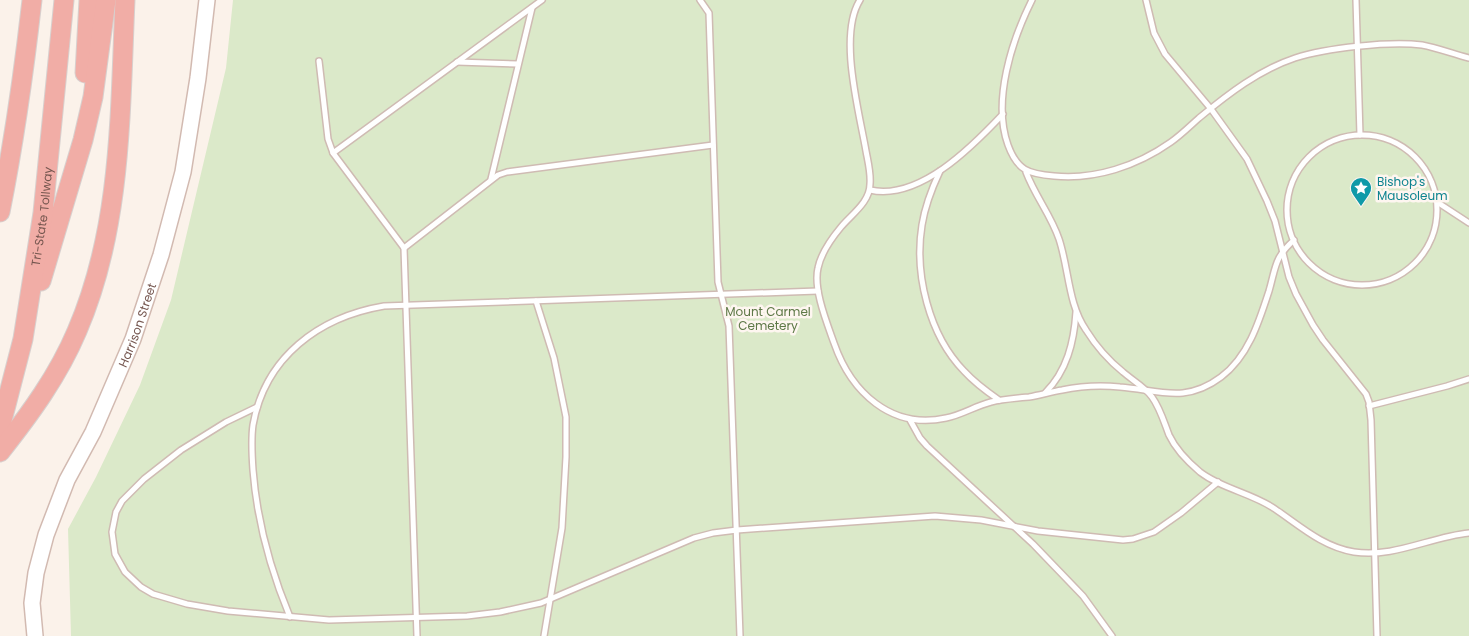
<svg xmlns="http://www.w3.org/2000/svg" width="1469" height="636" font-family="Poppins,sans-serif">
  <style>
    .green { fill: #dbe9c9 }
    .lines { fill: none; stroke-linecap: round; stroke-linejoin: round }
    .lane-casing { stroke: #cfbbb3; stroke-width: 8 }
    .secondary-casing { stroke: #d2bab1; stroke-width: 18 }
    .highway-casing { stroke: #d8d0ce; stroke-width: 21 }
    .lane { stroke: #fff; stroke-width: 5 }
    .secondary { stroke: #fff; stroke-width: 15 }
    .highway { stroke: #f1ada6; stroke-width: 19 }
    .labels { text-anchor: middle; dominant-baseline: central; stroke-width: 5; stroke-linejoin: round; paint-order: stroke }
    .culture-label { font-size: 12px; fill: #0d838f; stroke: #fef6f0; text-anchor: start }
    .street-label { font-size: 12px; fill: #75564f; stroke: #fef6f0 }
    .park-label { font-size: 12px; fill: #5e7947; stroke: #fef6f0 }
  </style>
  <rect width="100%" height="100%" fill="#fbf2ea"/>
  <!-- green -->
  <polygon class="green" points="233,0 1469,0 1469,636 71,636 68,529 96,477 140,385 171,300 226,68"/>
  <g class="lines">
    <!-- lane casing -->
    <g class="lane-casing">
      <g id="lane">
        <polyline points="700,0 709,13 718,282 729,326 740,636"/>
        <path d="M860 0C838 35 859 111 866 151 868 162 871 173 870 184 870 202 852 214 841 227 831 239 821 253 818 268 813 289 827 323 834 343 851 392 891 430 946 418 962 415 975 406 991 402 1003 399 1016 398 1029 397 1040 395 1051 392 1062 390 1081 386 1100 385 1120 387 1159 390 1185 404 1221 377 1248 357 1259 322 1269 291 1276 267 1274 258 1294 240"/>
        <path d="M1032 0C1012 40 992 101 1008 145 1017 170 1028 174 1054 176 1095 180 1137 166 1171 142 1181 135 1190 126 1199 118 1228 94 1259 70 1295 58 1326 48 1389 41 1422 45 1438 48 1453 54 1469 58"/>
        <polyline points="1146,0 1154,33 1165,54 1211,109 1247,159 1267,201 1275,221 1289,277 1296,294 1313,325 1323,340 1366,394 1369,402 1371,420 1377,636"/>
        <polyline points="1356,0 1360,135"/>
        <polyline points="319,61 328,139 333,153 404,248 417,636"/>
        <polyline points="457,62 518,64"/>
        <circle cx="1362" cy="210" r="75"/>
        <polyline points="333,153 542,0"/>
        <path d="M940 171C932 188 925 206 922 225 914 274 929 335 964 371 974 382 986 391 999 400"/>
        <path d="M1026 172C1035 196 1051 215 1059 239 1069 269 1068 304 1086 330 1096 346 1108 360 1123 372 1132 380 1145 387 1152 397 1160 408 1164 422 1169 435 1176 450 1187 461 1200 472 1222 489 1252 493 1275 509 1300 526 1323 547 1354 552 1394 558 1430 537 1469 533"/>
        <polyline points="491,179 532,8"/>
        <path d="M870 190C919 201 972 147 1003 114"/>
        <polyline points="1437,202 1469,223"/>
        <polyline points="404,248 498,175 507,172 713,145"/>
        <polyline points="536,301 554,358 566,417 566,457 562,528 544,636"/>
        <path d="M1045 393C1067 371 1074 342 1076 312"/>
        <polyline points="1369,406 1447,386 1469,379"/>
        <polyline points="257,407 226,422 181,450 144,479 122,501 116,512 112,532 115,554 125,572 141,587 153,594 187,604 228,611 329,620 467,616 500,612 541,603 694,538 713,533 737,530 935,516 981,520 1038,531 1123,540 1133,539 1154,532 1181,513 1218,482"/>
        <polyline points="910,420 920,438 927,446 1033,544 1083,596 1112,636"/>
        <path d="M290 617C270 569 257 521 253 470 252 456 251 439 253 425 265 357 319 317 384 306L818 291"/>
      </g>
    </g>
    <!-- secondary casing -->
    <g class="secondary-casing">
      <g id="secondary">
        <path id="s1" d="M35 636 32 603 36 573 46 535 67 480 93 432 133 339 161 255 183 172 198 78 207 0"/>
      </g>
    </g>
    <!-- highway casing -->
    <g class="highway-casing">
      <g id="highway">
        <polyline points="85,73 89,0"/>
        <path d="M0 212C14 142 24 71 32 0"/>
        <polyline points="41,281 83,140 93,97 106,0"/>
        <path id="s2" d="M0 428 23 339 43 213 64 0"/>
        <path d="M0 452C30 414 58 376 77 331 122 227 120 112 125 0"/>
      </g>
    </g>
    <!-- lane -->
    <use href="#lane" class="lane"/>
    <!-- secondary -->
    <use href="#secondary" class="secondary"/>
    <!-- highway -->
    <use href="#highway" class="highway"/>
  </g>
  <!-- icons -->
  <defs>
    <g id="sight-pin" transform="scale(1.125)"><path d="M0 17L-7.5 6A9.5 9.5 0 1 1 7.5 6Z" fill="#0f9aa8" stroke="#fef6f0"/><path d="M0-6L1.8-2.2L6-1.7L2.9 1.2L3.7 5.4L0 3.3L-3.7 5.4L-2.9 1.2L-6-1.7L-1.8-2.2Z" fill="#fff"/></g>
  </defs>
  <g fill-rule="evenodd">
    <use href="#sight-pin" x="1361" y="188"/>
  </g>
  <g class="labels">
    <!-- culture labels -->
    <g class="culture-label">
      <text x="1377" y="181">Bishop's<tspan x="1377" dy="14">Mausoleum</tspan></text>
    </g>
    <!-- street labels -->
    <g class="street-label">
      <text stroke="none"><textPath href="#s2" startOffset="216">Tri-State Tollway</textPath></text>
      <text stroke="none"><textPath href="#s1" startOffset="332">Harrison Street</textPath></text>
    </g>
    <!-- park labels -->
    <g class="park-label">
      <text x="768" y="311">Mount Carmel<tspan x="768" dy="14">Cemetery</tspan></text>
    </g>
  </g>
</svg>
